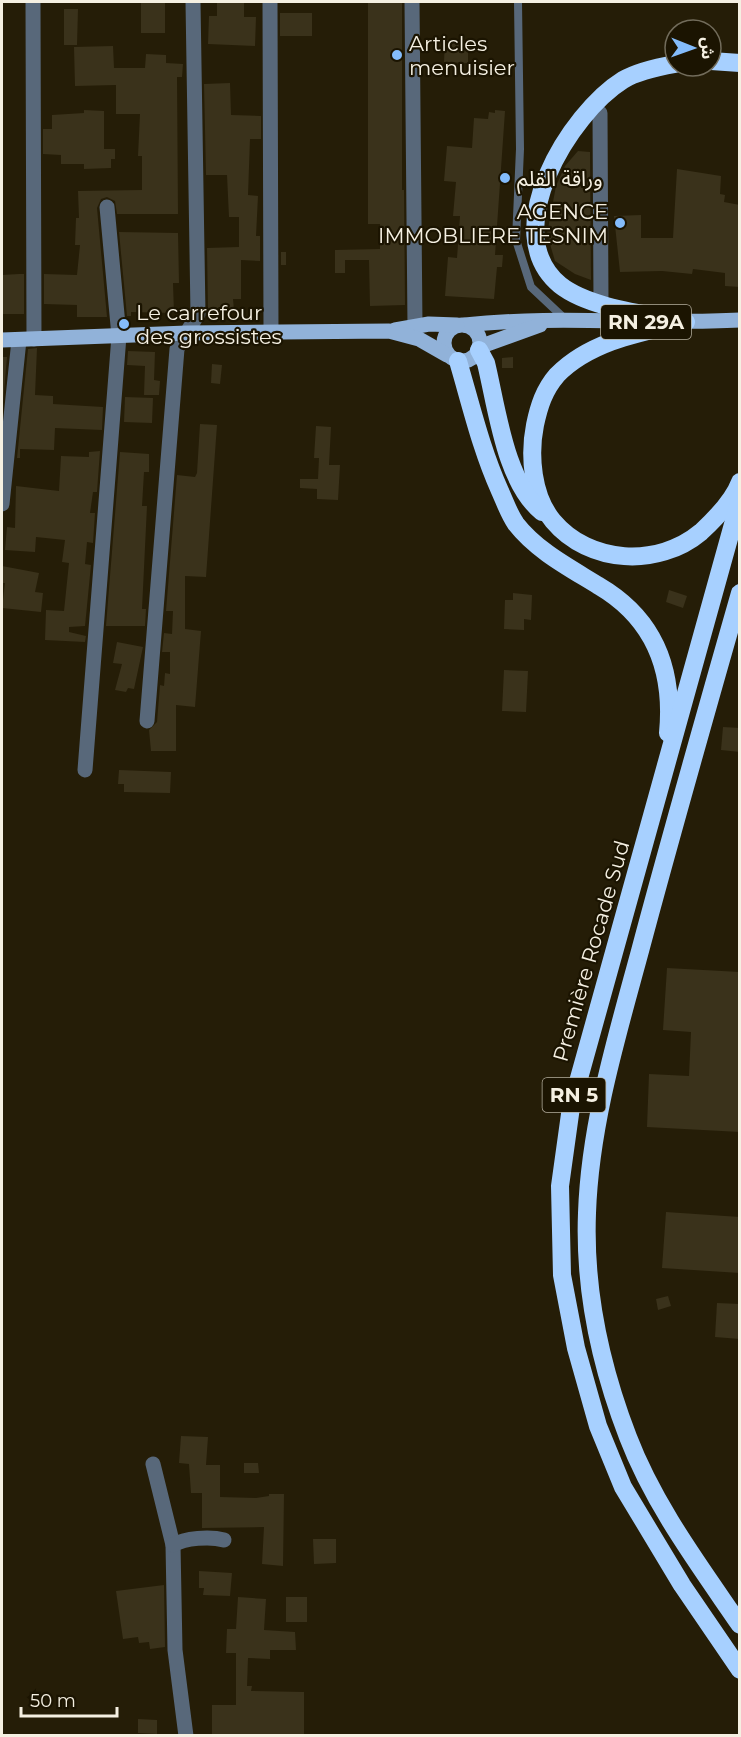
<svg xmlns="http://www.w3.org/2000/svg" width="741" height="1737" font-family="Montserrat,'Noto Sans Arabic',sans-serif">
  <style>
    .building { fill: #3a321b }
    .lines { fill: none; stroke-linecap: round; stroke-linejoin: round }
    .lane { stroke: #58687a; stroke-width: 8 }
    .street { stroke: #58687a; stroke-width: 15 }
    .primary { stroke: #91b2d9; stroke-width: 15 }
    .highway { stroke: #a7d0ff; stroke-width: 18 }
    .poi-dot { fill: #84bcfb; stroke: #1b1401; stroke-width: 2 }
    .labels { text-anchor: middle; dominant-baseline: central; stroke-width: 4.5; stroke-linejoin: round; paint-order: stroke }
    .shield { fill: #1b1401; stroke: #b4ae9e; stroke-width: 1.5 }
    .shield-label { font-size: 20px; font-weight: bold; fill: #f5f0e2 }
    .poi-label { font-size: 21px; fill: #f5f0e2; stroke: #1b1401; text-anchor: start }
    .street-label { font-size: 21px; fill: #f5f0e2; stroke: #1b1401 }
  </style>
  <rect width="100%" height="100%" fill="#251d07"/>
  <!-- building -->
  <g class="building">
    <rect x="141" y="2" width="24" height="31"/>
    <polygon points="217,2 244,2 244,17 256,17 255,46 208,44 209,16 217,16"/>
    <polygon points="368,2 402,2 402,190 404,190 405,305 370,306 369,260 345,260 345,273 335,273 335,250 380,249 380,224 368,224"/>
    <polygon points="64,9 78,9 77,45 64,45"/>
    <rect x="280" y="13" width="32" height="23"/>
    <polygon points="445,40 468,40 468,63 444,62"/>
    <polygon points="113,46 114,68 145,68 146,54 166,55 166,63 183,64 182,77 177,77 178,214 117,214 115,201 107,197 101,199 97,208 107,317 77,317 77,305 44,304 44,274 77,275 80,245 75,245 76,218 79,218 78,191 142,190 142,156 138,156 140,114 116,114 116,85 75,86 74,47"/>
    <polygon points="230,83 231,115 261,116 261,139 250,139 248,195 258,196 256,236 260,236 260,261 241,260 241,299 233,299 234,310 208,311 207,248 239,247 239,217 229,217 227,175 206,175 204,84"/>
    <polygon points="84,110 104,111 104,149 115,149 115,159 111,159 111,168 84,169 84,164 61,164 61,155 43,154 43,129 52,129 52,115 84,113"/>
    <polygon points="495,110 505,111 495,255 503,255 502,267 497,267 494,299 445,296 448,257 457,258 460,216 453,216 456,182 444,181 447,146 472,148 474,118 488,119 489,112 495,113"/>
    <polygon points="578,151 590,152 591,280 575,274 555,261 547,234 556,186 565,166"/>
    <polygon points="677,169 721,176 720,194 725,195 724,202 740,205 740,287 725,286 725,273 693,269 692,274 662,271 620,272 614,216 641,215 641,238 673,238"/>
    <polygon points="119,232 178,233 179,283 173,283 174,313 131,312 131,316 127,316"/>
    <rect x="281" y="252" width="5" height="13"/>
    <polygon points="19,274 24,274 24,314 2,314 2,275"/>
    <polygon points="37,348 35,395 53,396 53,404 103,407 102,430 55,428 54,450 20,449 20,458 17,458 28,349"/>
    <polygon points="128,351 155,352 154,380 160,381 159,395 144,395 145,366 127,365"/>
    <polygon points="2,357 7,357 2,414"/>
    <polygon points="513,357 513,368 502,368 502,358"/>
    <polygon points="212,364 222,365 220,384 211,383"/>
    <polygon points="125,397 153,398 152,423 124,422"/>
    <polygon points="200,424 217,425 206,577 185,576 185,629 201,631 195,707 176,705 176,751 151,751 149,730 157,722 160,685 164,686 165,673 170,674 170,652 162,652 164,633 172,634 173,611 166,611 177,475 195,477 197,473"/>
    <polygon points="316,426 331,427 329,465 340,465 338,500 317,499 317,489 300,488 300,479 318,479 319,458 314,458"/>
    <polygon points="100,451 97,492 93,492 90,513 95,513 93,543 87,542 85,564 91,565 85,626 69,627 69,632 86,636 85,642 45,640 46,610 64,611 69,563 62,562 65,540 36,537 35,552 5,550 7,527 15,528 16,486 59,491 61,456 89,457 89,452"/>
    <polygon points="120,452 149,454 149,472 144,472 142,506 147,506 142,609 146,609 145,626 106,626"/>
    <polygon points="2,566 39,573 35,592 43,593 41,612 2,608 5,583 2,583"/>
    <polygon points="669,590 687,596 683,608 666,602"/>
    <polygon points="513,593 532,595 531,620 524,619 524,630 504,629 505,600 513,600"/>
    <polygon points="117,642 143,647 134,689 128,688 126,692 115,690 122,664 113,663"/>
    <polygon points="504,670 528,671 526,712 502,711"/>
    <polygon points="723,727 740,728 740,752 721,750"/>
    <polygon points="119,770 171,772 170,793 124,792 124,784 118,784"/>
    <polygon points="667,968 740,972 740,1132 647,1127 649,1074 689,1076 691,1032 663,1030"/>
    <polygon points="666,1212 740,1217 740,1273 662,1268"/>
    <polygon points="668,1296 671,1306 658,1310 656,1299"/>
    <polygon points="717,1303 740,1304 740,1339 715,1337"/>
    <polygon points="181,1436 208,1437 206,1465 220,1465 220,1497 256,1498 269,1496 269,1494 284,1494 283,1566 262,1564 264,1527 202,1528 202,1493 191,1493 189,1464 179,1463"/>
    <polygon points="244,1463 258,1463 259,1473 244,1473"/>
    <polygon points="313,1539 336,1539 336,1563 314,1564"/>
    <polygon points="199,1571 232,1573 230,1596 203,1595 204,1588 199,1588"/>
    <polygon points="164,1585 165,1647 150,1649 149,1642 139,1643 138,1637 123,1639 116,1591"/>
    <polygon points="238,1597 266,1599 264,1630 295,1632 296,1650 270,1650 270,1659 248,1658 247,1686 252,1686 251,1691 304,1692 304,1736 212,1736 212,1705 236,1705 236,1653 226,1653 227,1629 236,1629"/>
    <rect x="286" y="1597" width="21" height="25"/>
    <polygon points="138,1719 157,1720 157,1734 138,1733"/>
  </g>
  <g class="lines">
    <!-- lane -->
    <polyline class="lane" points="518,2 520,149 516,240 531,287 565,319"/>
    <!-- street -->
    <g class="street">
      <polyline points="33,2 34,339"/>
      <polyline points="270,2 271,331"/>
      <polyline points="412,2 415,326"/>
      <polyline points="600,113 601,302"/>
      <polyline points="2,504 19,340"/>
      <polyline points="147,721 177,349 198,314 193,2"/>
      <polyline points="85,770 119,336 107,207"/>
      <polyline points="153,1464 173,1545 175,1650 186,1736"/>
      <path d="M173 1545C185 1538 210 1536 224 1540"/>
    </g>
    <!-- primary -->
    <g class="primary">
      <circle cx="462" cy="343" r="18"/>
      <path d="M465 325C556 315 648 325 740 320"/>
      <polyline points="395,330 429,324 457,325"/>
      <polyline points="2,340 187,333 389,331 419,339 447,355"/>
      <polyline points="479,347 540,325"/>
    </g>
    <!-- highway -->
    <g class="highway">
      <polyline points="711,61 740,63"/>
      <path d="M675 64C658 67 638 71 623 80 570 113 496 232 560 285 589 308 646 314 682 321"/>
      <path d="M686 322C642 332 590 341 557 375 544 390 539 406 535 425 529 455 532 496 553 521 589 564 658 568 701 532 715 519 733 501 740 482"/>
      <path d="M479 350 486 363C497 408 505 482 542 512"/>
      <path d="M458 361C471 405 481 449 500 491 505 502 509 514 516 524 537 551 570 568 599 586 655 619 674 671 668 733"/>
      <polyline points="740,499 571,1107 560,1186 562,1275 576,1348 598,1426 623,1487 682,1585 740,1670"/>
      <path d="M740 593C706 712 672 831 640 951 617 1036 590 1124 587 1213 584 1289 601 1367 628 1437 654 1505 699 1565 740 1625"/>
    </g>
  </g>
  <!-- markers -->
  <g class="poi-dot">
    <circle cx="397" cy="55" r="6"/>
    <circle cx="505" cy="178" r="6"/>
    <circle cx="620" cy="223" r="6"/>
    <circle cx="124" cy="324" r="6"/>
  </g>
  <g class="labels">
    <!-- shield labels -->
    <g class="shield">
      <rect x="601" y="305" width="90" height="34" rx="4.5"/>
      <rect x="542.5" y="1078" width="63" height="34" rx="4.5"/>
    </g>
    <g class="shield-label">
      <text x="646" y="322">RN 29A</text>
      <text x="574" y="1095">RN 5</text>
    </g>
    <!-- poi labels -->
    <g class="poi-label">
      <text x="409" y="43">Articles<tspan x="409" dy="24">menuisier</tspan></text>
      <text x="517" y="178">وراقة القلم</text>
      <text x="608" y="211" text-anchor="end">AGENCE<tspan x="608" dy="24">IMMOBLIERE TESNIM</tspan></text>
      <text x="136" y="312">Le carrefour<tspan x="136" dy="24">des grossistes</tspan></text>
    </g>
    <!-- street labels -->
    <g class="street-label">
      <text transform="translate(591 951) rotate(-74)">Première Rocade Sud</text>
    </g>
  </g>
  <!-- border -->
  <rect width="741" height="1737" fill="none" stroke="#f5f0e2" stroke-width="6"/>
  <!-- north arrow -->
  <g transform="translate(693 48) rotate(91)"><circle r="28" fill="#1b1401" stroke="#726c5b" stroke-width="1.5"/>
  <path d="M0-4.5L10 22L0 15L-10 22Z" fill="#84bcfb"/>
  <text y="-9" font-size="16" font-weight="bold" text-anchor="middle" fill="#f5f0e2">ش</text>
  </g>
  <!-- scale -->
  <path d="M21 1707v9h96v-9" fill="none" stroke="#f5f0e2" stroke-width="3"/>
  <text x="30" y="1707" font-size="18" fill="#f5f0e2" stroke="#1b1401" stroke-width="4.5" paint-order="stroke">50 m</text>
</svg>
